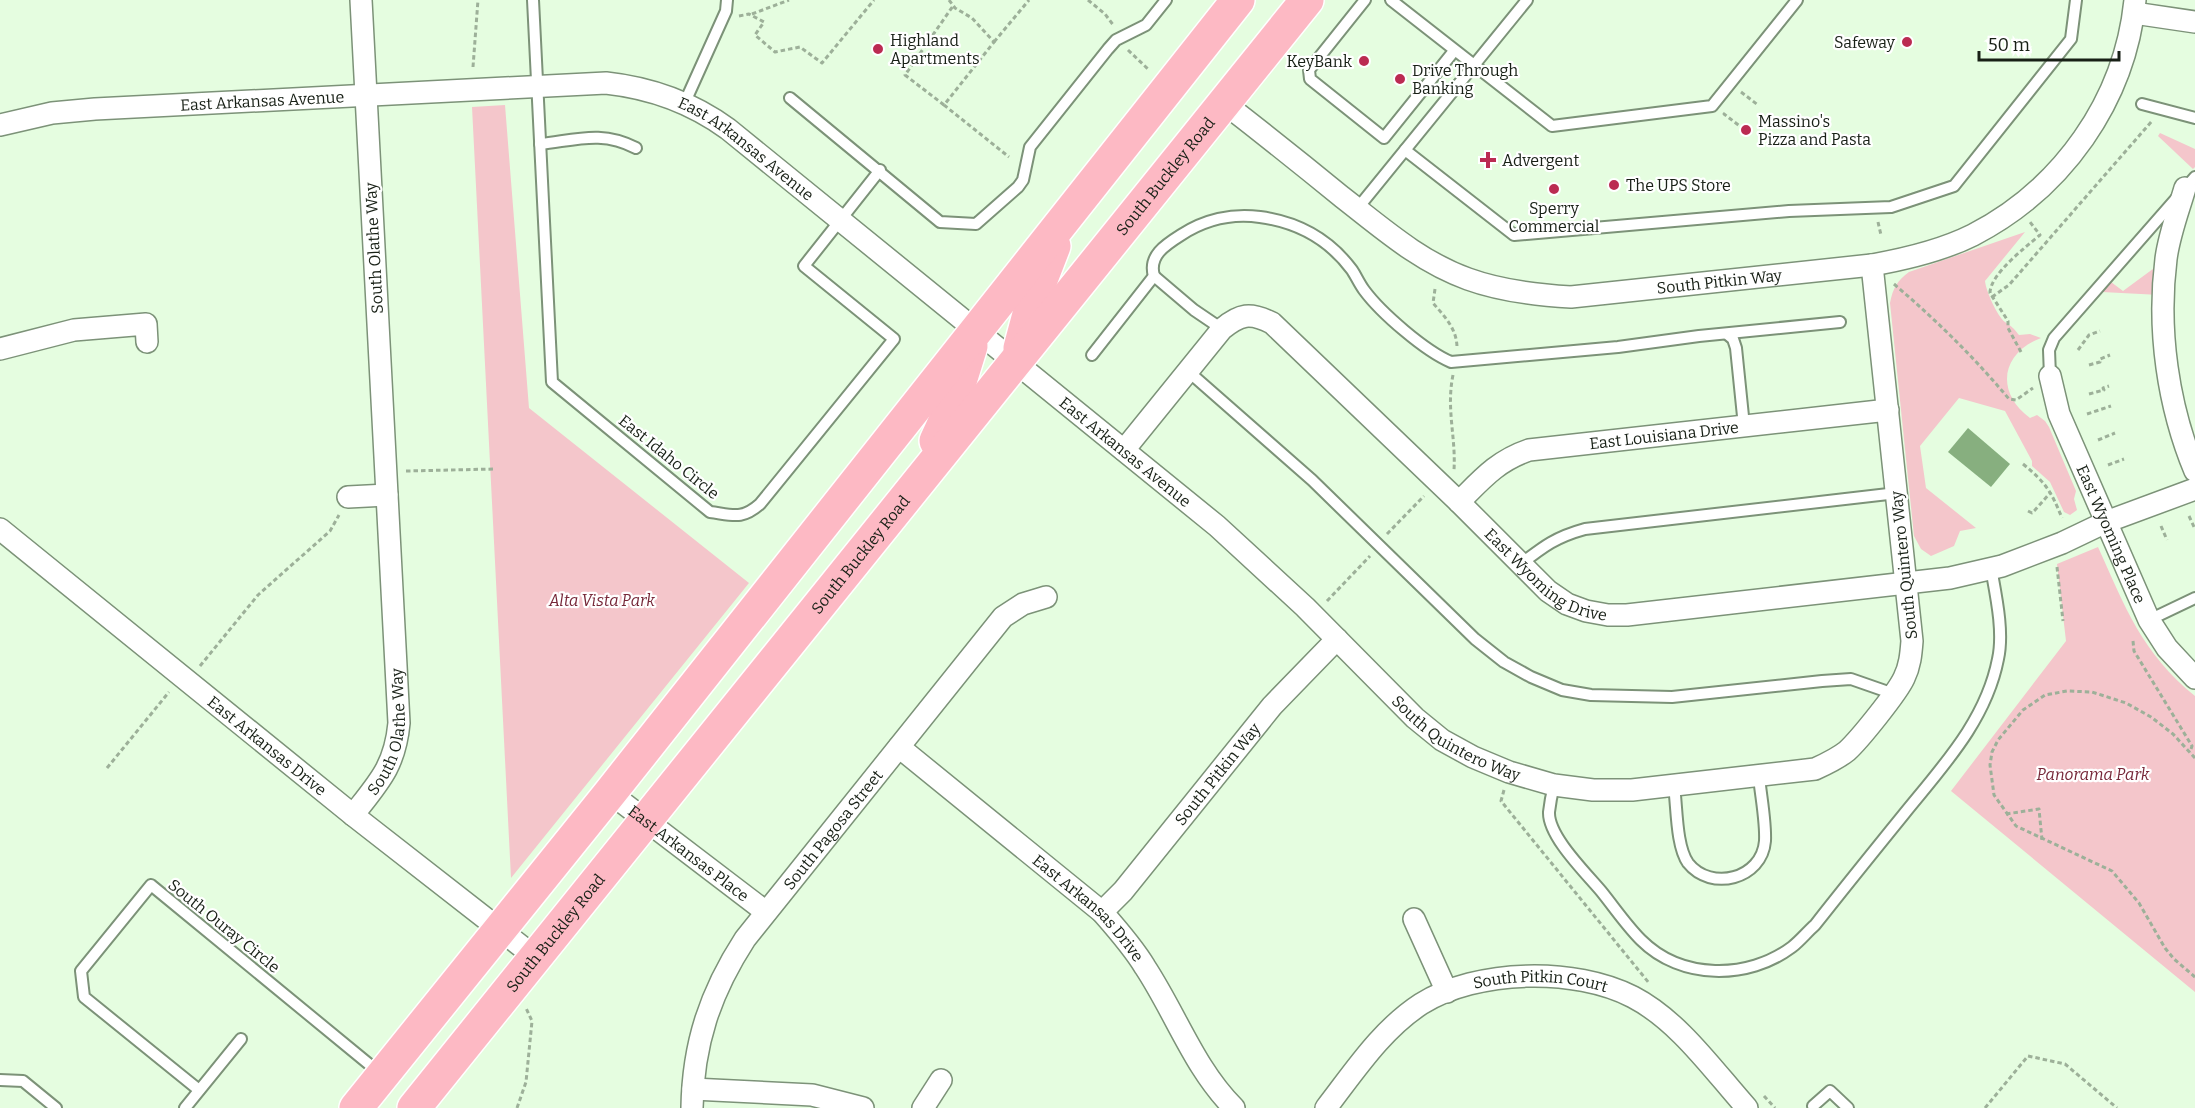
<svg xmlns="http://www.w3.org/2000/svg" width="2195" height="1108" font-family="Bitter,serif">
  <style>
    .green { fill: #f4c6cb }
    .water { fill: #87af7f }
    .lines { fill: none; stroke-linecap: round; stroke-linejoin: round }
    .lane-casing { stroke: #7c9278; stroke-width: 14 }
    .street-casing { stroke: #7c9278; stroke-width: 24 }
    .primary-casing { stroke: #fff; stroke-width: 36 }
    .path { stroke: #9db099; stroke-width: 3; stroke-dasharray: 4.5 3; stroke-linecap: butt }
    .lane { stroke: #fff; stroke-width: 10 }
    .street { stroke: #fff; stroke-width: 21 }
    .primary { stroke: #fdb9c4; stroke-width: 33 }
    .poi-dot { fill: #bb2b52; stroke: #fff; stroke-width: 2 }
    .labels { text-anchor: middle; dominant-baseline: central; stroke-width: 4.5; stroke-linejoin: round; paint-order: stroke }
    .poi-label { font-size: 16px; fill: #182016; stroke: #fff; text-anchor: start }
    .street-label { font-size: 16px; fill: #182016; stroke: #fff }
    .park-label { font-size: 16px; font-style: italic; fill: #762738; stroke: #fff }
  </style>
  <rect width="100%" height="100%" fill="#e5fde0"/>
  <!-- green -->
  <g class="green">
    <polygon points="505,105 529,408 749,583 511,878 472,107"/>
    <polygon points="2160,133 2195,149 2195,167 2193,169 2158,136"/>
    <path d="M2025 232 1985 281C1986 291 1997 316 2005 322 2013 328 2012 326 2019 335L2030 334 2041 338C2001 353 1995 392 2030 418L2037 415 2045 421 2049 427 2076 491 2074 499 2077 510 2070 515 2064 512 2050 482 2032 466V461L2005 411 1959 398 1920 446 1926 488 1976 528 1960 531 1954 546 1931 556 1921 549 1914 536 1890 303C1893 288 1897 281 1909 272Z"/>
    <polygon points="2157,266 2160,295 2102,292 2111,282 2123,291"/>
    <path d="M2098 547C2125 607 2142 653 2195 696V992L1951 791 2066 641 2057 564Z"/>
  </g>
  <!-- water -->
  <polygon class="water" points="1968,428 2010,464 1991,487 1948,452"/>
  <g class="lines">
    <!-- lane casing -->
    <g class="lane-casing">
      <g id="lane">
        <path d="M533 0 552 382 710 512C733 515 742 520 760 504L894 339 804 266 880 170"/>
        <polyline points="1365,0 1309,70 1310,79 1384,138 1454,51"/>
        <polyline points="1391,0 1552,126 1712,106 1797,0"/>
        <polyline points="790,98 940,222 976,224 1018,187 1023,180 1030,147 1108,49 1116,40 1146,25 1166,0"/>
        <polyline points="685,102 726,11 727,0"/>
        <polyline points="2142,104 2195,118"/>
        <path d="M540 144C576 140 602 130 636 148"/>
        <polyline points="1405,150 1514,235 1789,211 1891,207 1954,186 2071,39 2076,0"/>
        <polyline points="1357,209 1527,0"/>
        <path d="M1154 276C1148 256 1165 245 1181 235 1204 220 1232 213 1260 217 1297 222 1329 239 1352 270 1356 276 1359 283 1364 290 1381 313 1425 351 1451 362L1618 347 1699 336 1840 322"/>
        <polyline points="1727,334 1733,339 1736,348 1744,426"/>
        <polyline points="1092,355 1154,276 1194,310 1222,329"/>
        <polyline points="1189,372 1312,480 1475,639 1504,662 1531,677 1562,690 1591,695 1672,697 1822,681 1851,679 1894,694"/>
        <polyline points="2050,376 2049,350 2054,338 2195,177"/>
        <path d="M1521 564C1544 546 1556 537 1585 529L1897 493"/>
        <polyline points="2149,620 2195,598"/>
        <path d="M1554 785C1552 793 1550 803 1549 812 1548 836 1585 872 1601 891 1614 907 1626 925 1641 940 1681 980 1748 980 1792 947 1800 941 1807 932 1815 925 1844 888 1874 851 1904 814 1942 767 1986 721 1998 659 2004 632 1996 596 1991 568"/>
        <path d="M1674 786C1677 807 1676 846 1688 863 1711 892 1762 879 1765 841 1766 822 1761 797 1759 777"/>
        <polyline points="0,1080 23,1081 56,1108"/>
        <polyline points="199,1090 84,997 81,971 151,885 381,1074"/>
        <polyline points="1813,1106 1830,1091 1848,1108"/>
        <polyline points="185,1108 241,1039"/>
      </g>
    </g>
    <!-- street casing -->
    <g class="street-casing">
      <g id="street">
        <polyline points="2134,13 2195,22"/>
        <path id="s1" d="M1224 103C1264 134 1303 165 1342 197 1382 228 1420 262 1468 279 1501 291 1535 295 1571 297L1872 265C1906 259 1941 251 1973 235 2062 189 2125 101 2135 0"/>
        <path id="s2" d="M0 125 52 113 95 109 606 83C652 88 691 102 728 129L1217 526 1305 607 1415 718 1442 740 1473 757 1509 772 1554 785 1593 790H1632L1815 769C1826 764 1837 759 1847 751 1860 739 1897 693 1904 678 1910 666 1911 654 1912 641L1872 265"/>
        <path d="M2185 188C2178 212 2169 235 2166 259 2157 330 2168 406 2195 471"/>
        <polyline points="0,349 74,330 146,324 147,342"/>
        <path id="s3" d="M2050 376 2059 414 2149 620 2167 648 2195 678"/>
        <path id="s4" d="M1124 450 1222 329C1240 314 1250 312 1272 323L1459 502 1548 591 1567 604 1586 611 1608 615H1627L1950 578 2002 566 2062 543 2106 522 2195 489"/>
        <polyline points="348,497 387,495"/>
        <path id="s5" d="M1459 502C1482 479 1497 461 1529 450L1888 410"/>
        <path id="s6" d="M0 529 353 815 535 957"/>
        <path id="s7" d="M899 747 1102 912C1117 929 1133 947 1145 967 1176 1014 1194 1068 1234 1108"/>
        <path id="s8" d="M610 793 766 912"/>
        <path id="s9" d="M353 815C379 782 395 766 399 723L361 0"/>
        <path id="s10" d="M1102 912 1123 891 1272 706 1337 639"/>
        <polyline points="1414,919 1447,992"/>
        <polyline points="693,1089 812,1095 863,1108"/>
        <path id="s11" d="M692 1108C693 1044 710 993 745 939L1003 617 1023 604 1046 597"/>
        <polyline points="923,1108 941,1080"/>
        <path id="s12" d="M1326 1108C1354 1072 1381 1030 1421 1004 1477 969 1575 967 1633 997 1679 1021 1713 1070 1747 1108"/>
      </g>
    </g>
    <!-- primary casing -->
    <g class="primary-casing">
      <g id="primary">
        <polyline points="1020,348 1032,303 1054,246"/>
        <polyline points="936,441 953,404 971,346"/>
        <polyline points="356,1108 610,793 1238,0"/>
        <path id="s13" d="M414 1108 1307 0"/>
      </g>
    </g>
    <!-- path -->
    <g class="path">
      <polyline points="949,0 955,8 972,18 994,42 944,105 1009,157"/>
      <polyline points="1088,0 1105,14 1114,26"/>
      <polyline points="752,14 789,0"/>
      <polyline points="739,16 749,14 764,22 755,35 775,52 800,47 822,63 874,0"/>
      <polyline points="994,42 1029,0"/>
      <polyline points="1128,50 1149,70"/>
      <polyline points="473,67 478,0"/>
      <polyline points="1741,92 1758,105"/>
      <polyline points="944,105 905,75 953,6"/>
      <polyline points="1725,113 1724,114 1741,127"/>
      <polyline points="1878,222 1881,235"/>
      <path d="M1894 284C1937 321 1972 355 2009 399L2016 400 2033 388"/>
      <path d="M1435 289 1433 303C1445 317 1457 329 1457 348"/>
      <polyline points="1992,297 2009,285 2152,121"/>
      <polyline points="2078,350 2089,335 2100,331"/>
      <path d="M2021 352 2008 328V321L1990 293C1990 274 2026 247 2040 235L2030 222"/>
      <polyline points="2089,365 2100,362 2100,359 2110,355"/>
      <path d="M1453 375C1446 409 1456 437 1454 470"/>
      <polyline points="2089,394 2104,390 2103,388 2109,386"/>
      <polyline points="2087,414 2111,406"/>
      <polyline points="2098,440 2115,433"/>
      <path d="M2023 464C2046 483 2051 491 2062 518"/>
      <polyline points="2108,465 2124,459"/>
      <polyline points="406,471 494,469"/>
      <polyline points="2028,511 2032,513 2035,510 2051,492"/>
      <polyline points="2189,516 2195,529"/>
      <polyline points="2161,526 2167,540"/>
      <polyline points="1387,534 1424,496"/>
      <polyline points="2057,567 2063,621"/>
      <polyline points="1327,601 1370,556"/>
      <polyline points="2133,641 2134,651 2192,746 2190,752"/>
      <polyline points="200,666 258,595 330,531 339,515"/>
      <polyline points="2195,758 2173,734 2151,717 2126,703 2092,692 2067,691 2045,695 2023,710 1998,740 1992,752 1990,765 1994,795 2016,826 2112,871 2139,903 2165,948 2174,959 2195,977"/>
      <polyline points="107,768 169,692"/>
      <polyline points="1504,790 1501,801 1649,983"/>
      <polyline points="2006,814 2039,809 2042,840"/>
      <polyline points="1764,1096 1775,1108"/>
      <polyline points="517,1108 526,1082 532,1021 526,1008"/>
      <polyline points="1985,1108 2028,1056 2065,1064 2117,1108"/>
    </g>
    <!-- lane -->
    <use href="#lane" class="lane"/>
    <!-- street -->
    <use href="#street" class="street"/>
    <!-- primary -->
    <use href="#primary" class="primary"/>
  </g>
  <!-- markers -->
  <g class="poi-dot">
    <circle cx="1907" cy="42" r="6"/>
    <circle cx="878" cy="49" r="6"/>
    <circle cx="1364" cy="61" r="6"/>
    <circle cx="1400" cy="79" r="6"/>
    <circle cx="1746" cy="130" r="6"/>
    <path d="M1485 151h6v6h6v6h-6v6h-6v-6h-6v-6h6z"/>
    <circle cx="1614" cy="185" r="6"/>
    <circle cx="1554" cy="189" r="6"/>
  </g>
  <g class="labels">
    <!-- poi labels -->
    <g class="poi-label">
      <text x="890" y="40">Highland<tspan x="890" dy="18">Apartments</tspan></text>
      <text x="1895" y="42" text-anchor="end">Safeway</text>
      <text x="1352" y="61" text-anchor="end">KeyBank</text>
      <text x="1412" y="70">Drive Through<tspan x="1412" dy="18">Banking</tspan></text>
      <text x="1758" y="121">Massino's<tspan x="1758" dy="18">Pizza and Pasta</tspan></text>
      <text x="1502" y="160">Advergent</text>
      <text x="1626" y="185">The UPS Store</text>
      <text x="1554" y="208" text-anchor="middle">Sperry<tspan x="1554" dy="18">Commercial</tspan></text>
    </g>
    <!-- street labels -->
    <g class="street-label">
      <text stroke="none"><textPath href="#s2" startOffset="264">East Arkansas Avenue</textPath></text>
      <text stroke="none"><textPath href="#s2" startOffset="766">East Arkansas Avenue</textPath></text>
      <text stroke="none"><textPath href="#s13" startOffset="1197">South Buckley Road</textPath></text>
      <text transform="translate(374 248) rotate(-93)">South Olathe Way</text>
      <text stroke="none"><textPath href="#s1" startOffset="556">South Pitkin Way</textPath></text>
      <text stroke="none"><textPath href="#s5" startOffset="224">East Louisiana Drive</textPath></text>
      <text stroke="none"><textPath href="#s2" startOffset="1252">East Arkansas Avenue</textPath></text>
      <text transform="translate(669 457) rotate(39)">East Idaho Circle</text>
      <text stroke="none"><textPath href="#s3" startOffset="170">East Wyoming Place</textPath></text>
      <text stroke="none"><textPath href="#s13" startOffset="711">South Buckley Road</textPath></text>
      <text transform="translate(1904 565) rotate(-96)">South Quintero Way</text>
      <text stroke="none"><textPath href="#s4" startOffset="585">East Wyoming Drive</textPath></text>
      <text stroke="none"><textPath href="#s9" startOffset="94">South Olathe Way</textPath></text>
      <text stroke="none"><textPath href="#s2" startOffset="1692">South Quintero Way</textPath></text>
      <text stroke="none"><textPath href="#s6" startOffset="344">East Arkansas Drive</textPath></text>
      <text stroke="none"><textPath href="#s10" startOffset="180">South Pitkin Way</textPath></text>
      <text stroke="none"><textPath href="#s11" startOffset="320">South Pagosa Street</textPath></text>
      <text stroke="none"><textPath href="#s8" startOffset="99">East Arkansas Place</textPath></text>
      <text stroke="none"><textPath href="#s7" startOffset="249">East Arkansas Drive</textPath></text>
      <text transform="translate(224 926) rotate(39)">South Ouray Circle</text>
      <text stroke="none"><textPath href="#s13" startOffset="225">South Buckley Road</textPath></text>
      <text stroke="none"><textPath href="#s12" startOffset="266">South Pitkin Court</textPath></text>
    </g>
    <!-- park labels -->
    <g class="park-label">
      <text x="602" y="600">Alta Vista Park</text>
      <text x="2093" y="774">Panorama Park</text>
    </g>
  </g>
  <!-- scale -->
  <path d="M1979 51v9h140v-9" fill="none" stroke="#182016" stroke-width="3"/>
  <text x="1988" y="51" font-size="18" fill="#182016" stroke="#ffffff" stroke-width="4.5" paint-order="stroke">50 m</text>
</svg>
